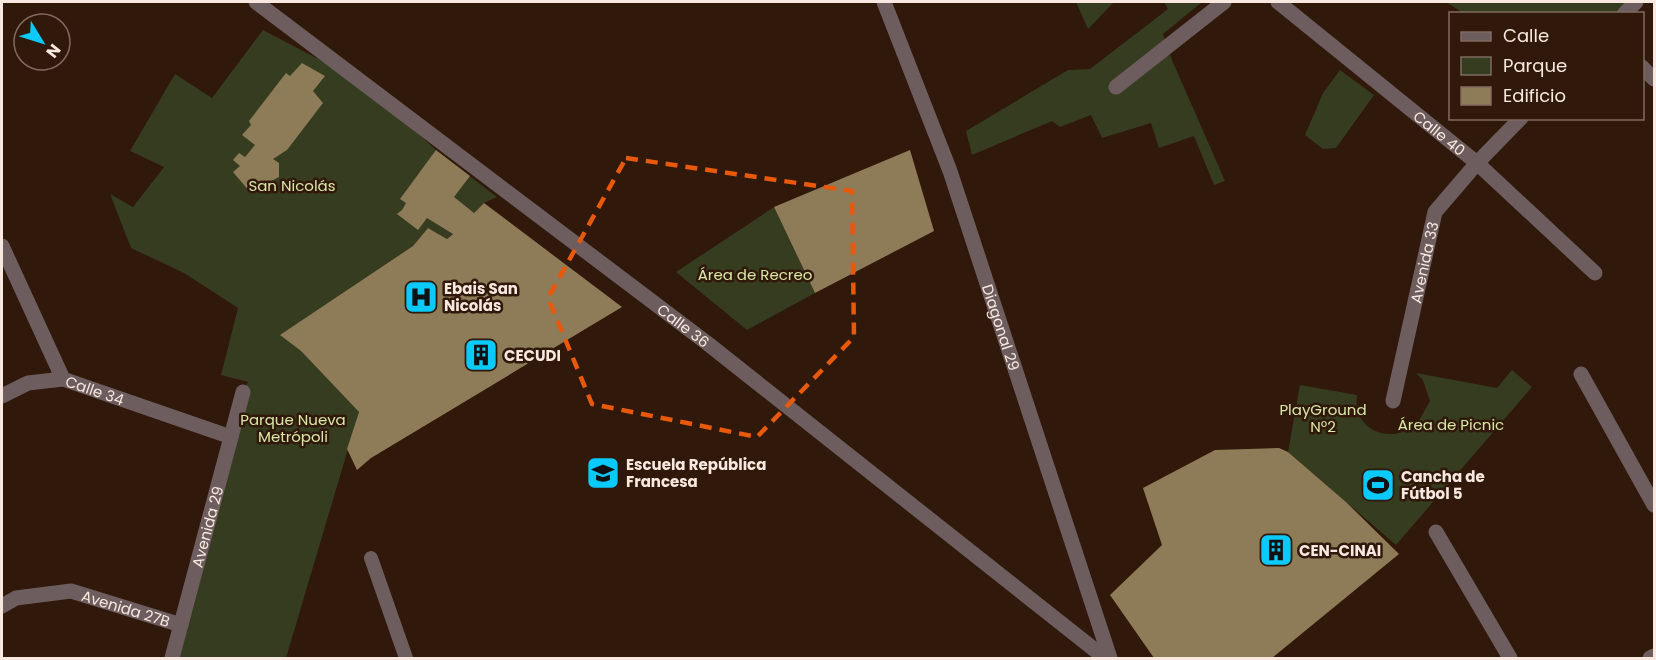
<svg xmlns="http://www.w3.org/2000/svg" width="1656" height="660" font-family="Poppins,sans-serif">
  <style>
    .green { fill: #363c1f }
    .building { fill: #8e7c58 }
    .lines { fill: none; stroke-linecap: round; stroke-linejoin: round }
    .service { stroke: #6d5d5e; stroke-width: 14 }
    .minor { stroke: #6d5d5e; stroke-width: 15 }
    .marked { fill: none; stroke: #e8590c; stroke-width: 4.5; stroke-dasharray: 12 8; stroke-linejoin: round }
    .labels { text-anchor: middle; dominant-baseline: central; stroke-width: 5; stroke-linejoin: round; paint-order: stroke }
    .street-label { font-size: 15px; fill: #f9e8df; stroke: #30180a }
    .park-label { font-size: 15px; fill: #d9e8a7; stroke: #30180a }
    .poi-label { font-size: 15px; font-weight: bold; fill: #f9e8df; stroke: #30180a; text-anchor: start }
  </style>
  <rect width="100%" height="100%" fill="#30180a"/>
  <!-- green -->
  <g class="green">
    <polygon points="1076,2 1114,2 1088,29"/>
    <polygon points="1164,2 1202,2 1163,34 1172,60 1225,181 1214,185 1194,136 1159,148 1151,123 1102,138 1091,115 1060,127 1052,121 972,155 966,131 1068,70 1090,69 1168,9"/>
    <polygon points="1446,2 1627,2 1614,14 1463,13"/>
    <polygon points="263,30 362,82 438,152 497,197 484,203 447,239 428,228 413,246 281,335 301,351 359,412 286,658 172,658 243,392 248,382 221,375 238,308 184,273 131,248 110,194 133,207 164,167 130,151 175,74 212,98"/>
    <polygon points="1340,70 1374,95 1336,148 1323,149 1305,135 1323,93"/>
    <polygon points="774,207 815,293 747,330 676,272"/>
    <path d="M1512 370 1532 387 1396 545 1288 452 1300 385 1357 395C1352 427 1385 444 1411 428 1419 424 1425 409 1430 401L1423 380 1416 373 1497 388Z"/>
  </g>
  <!-- building -->
  <g class="building">
    <polygon points="302,63 325,76 313,91 323,103 287,150 273,159 279,163 279,177 250,192 233,172 240,166 233,160 239,153 245,157 255,145 242,135 251,125 249,121 286,73 290,76"/>
    <polygon points="436,150 470,176 454,197 474,213 484,203 622,307 371,458 357,470 347,449 359,412 301,351 280,335 413,246 428,228 447,239 453,234 427,218 418,230 397,214 402,210 406,203 400,199"/>
    <polygon points="910,150 934,231 815,293 774,207"/>
    <polygon points="1279,448 1288,452 1346,502 1399,554 1272,658 1154,658 1110,595 1162,545 1143,488 1215,450"/>
  </g>
  <g class="lines">
    <!-- service -->
    <polyline class="service" points="371,558 406,658"/>
    <!-- minor -->
    <g class="minor">
      <path id="s1" d="M256 2 707 343 1105 658"/>
      <path id="s2" d="M884 2 950 171 1110 658"/>
      <path id="s3" d="M1278 2 1477 163 1595 273"/>
      <polyline points="1624,14 1636,2"/>
      <polyline points="1642,67 1654,79"/>
      <polyline points="1116,87 1224,2"/>
      <path id="s4" d="M2 246 63 379 231 437"/>
      <polyline points="1581,374 1654,505"/>
      <polyline points="2,396 28,383 63,379"/>
      <path id="s5" d="M1393 401 1435 212 1477 163 1521 118"/>
      <polyline points="1436,532 1510,658"/>
      <path id="s6" d="M2 606 16 598 71 591 181 625"/>
      <path id="s7" d="M172 658 243 392"/>
      <polyline points="1650,658 1654,656"/>
    </g>
  </g>
  <!-- marked area -->
  <path class="marked" d="M626 158 852 191 854 337 757 437 592 404 548 298Z"/>
  <!-- icons -->
  <defs>
    <g id="hospital-square" transform="scale(1.725)"><rect x="-9" y="-9" width="18" height="18" rx="4" fill="#09cafa" stroke="#30180a"/><path d="M-5-5h3v3.5h4V-5h3V5h-3V1.5h-4V5h-3Z" fill="#111"/></g>
    <g id="building-square" transform="scale(1.725)"><rect x="-9" y="-9" width="18" height="18" rx="4" fill="#09cafa" stroke="#30180a"/><path d="M-4-6H4V6H1V3H-1V6H-4ZM-2.5-4.3h1.7v1.8h-1.7ZM.8-4.3h1.7v1.8H.8ZM-2.5-1h1.7V.8h-1.7ZM.8-1h1.7V.8H.8Z" fill="#111"/></g>
    <g id="school-square" transform="scale(1.725)"><rect x="-9" y="-9" width="18" height="18" rx="4" fill="#09cafa" stroke="#30180a"/><path d="M0-5L7-2L0 1L-7-2ZM-4 1L0 2.5L4 1V4Q0 6-4 4Z" fill="#111"/></g>
    <g id="stadium-square" transform="scale(1.725)"><rect x="-9" y="-9" width="18" height="18" rx="4" fill="#09cafa" stroke="#30180a"/><path d="M0-5a6.5 5 0 1 0 0 10a6.5 5 0 1 0 0-10ZM-3.5-1.8h7v3.6h-7Z" fill="#111"/></g>
  </defs>
  <g fill-rule="evenodd">
    <use href="#hospital-square" x="421" y="297"/>
    <use href="#building-square" x="481" y="355"/>
    <use href="#school-square" x="603" y="473"/>
    <use href="#stadium-square" x="1378" y="485"/>
    <use href="#building-square" x="1276" y="550"/>
  </g>
  <g class="labels">
    <!-- street labels -->
    <g class="street-label">
      <text stroke="none"><textPath href="#s3" startOffset="208">Calle 40</textPath></text>
      <text stroke="none"><textPath href="#s5" startOffset="142">Avenida 33</textPath></text>
      <text stroke="none"><textPath href="#s1" startOffset="536">Calle 36</textPath></text>
      <text stroke="none"><textPath href="#s2" startOffset="346">Diagonal 29</textPath></text>
      <text stroke="none"><textPath href="#s4" startOffset="180">Calle 34</textPath></text>
      <text stroke="none"><textPath href="#s7" startOffset="136">Avenida 29</textPath></text>
      <text stroke="none"><textPath href="#s6" startOffset="129">Avenida 27B</textPath></text>
    </g>
    <!-- park labels -->
    <g class="park-label">
      <text x="292" y="185">San Nicolás</text>
      <text x="755" y="274">Área de Recreo</text>
      <text x="1323" y="409">PlayGround<tspan x="1323" dy="17">Nº2</tspan></text>
      <text x="293" y="419">Parque Nueva<tspan x="293" dy="17">Metrópoli</tspan></text>
      <text x="1451" y="424">Área de Picnic</text>
    </g>
    <!-- poi labels -->
    <g class="poi-label">
      <text x="444" y="288">Ebais San<tspan x="444" dy="17">Nicolás</tspan></text>
      <text x="504" y="355">CECUDI</text>
      <text x="626" y="464">Escuela República<tspan x="626" dy="17">Francesa</tspan></text>
      <text x="1401" y="476">Cancha de<tspan x="1401" dy="17">Fútbol 5</tspan></text>
      <text x="1299" y="550">CEN-CINAI</text>
    </g>
  </g>
  <!-- border -->
  <rect width="1656" height="660" fill="none" stroke="#f9e8df" stroke-width="6"/>
  <!-- legend -->
  <rect x="1449" y="12" width="195" height="108" fill="#30180a" stroke="#806b5f" stroke-width="1.5"/>
  <rect x="1461" y="32" width="30" height="9" fill="#6d5d5e" stroke="#806b5f" stroke-width="1.5"/>
  <text x="1503" y="42" font-size="18" fill="#f9e8df">Calle</text>
  <rect x="1461" y="57" width="30" height="18" fill="#363c1f" stroke="#806b5f" stroke-width="1.5"/>
  <text x="1503" y="72" font-size="18" fill="#f9e8df">Parque</text>
  <rect x="1461" y="87" width="30" height="18" fill="#8e7c58" stroke="#806b5f" stroke-width="1.5"/>
  <text x="1503" y="102" font-size="18" fill="#f9e8df">Edificio</text>
  <!-- north arrow -->
  <g transform="translate(42 42) rotate(128)"><circle r="28" fill="#30180a" stroke="#806b5f" stroke-width="1.5"/>
  <path d="M0-4.5L10 22L0 15L-10 22Z" fill="#09cafa"/>
  <text y="-9" font-size="16" font-weight="bold" text-anchor="middle" fill="#f9e8df">N</text>
  </g>
</svg>
